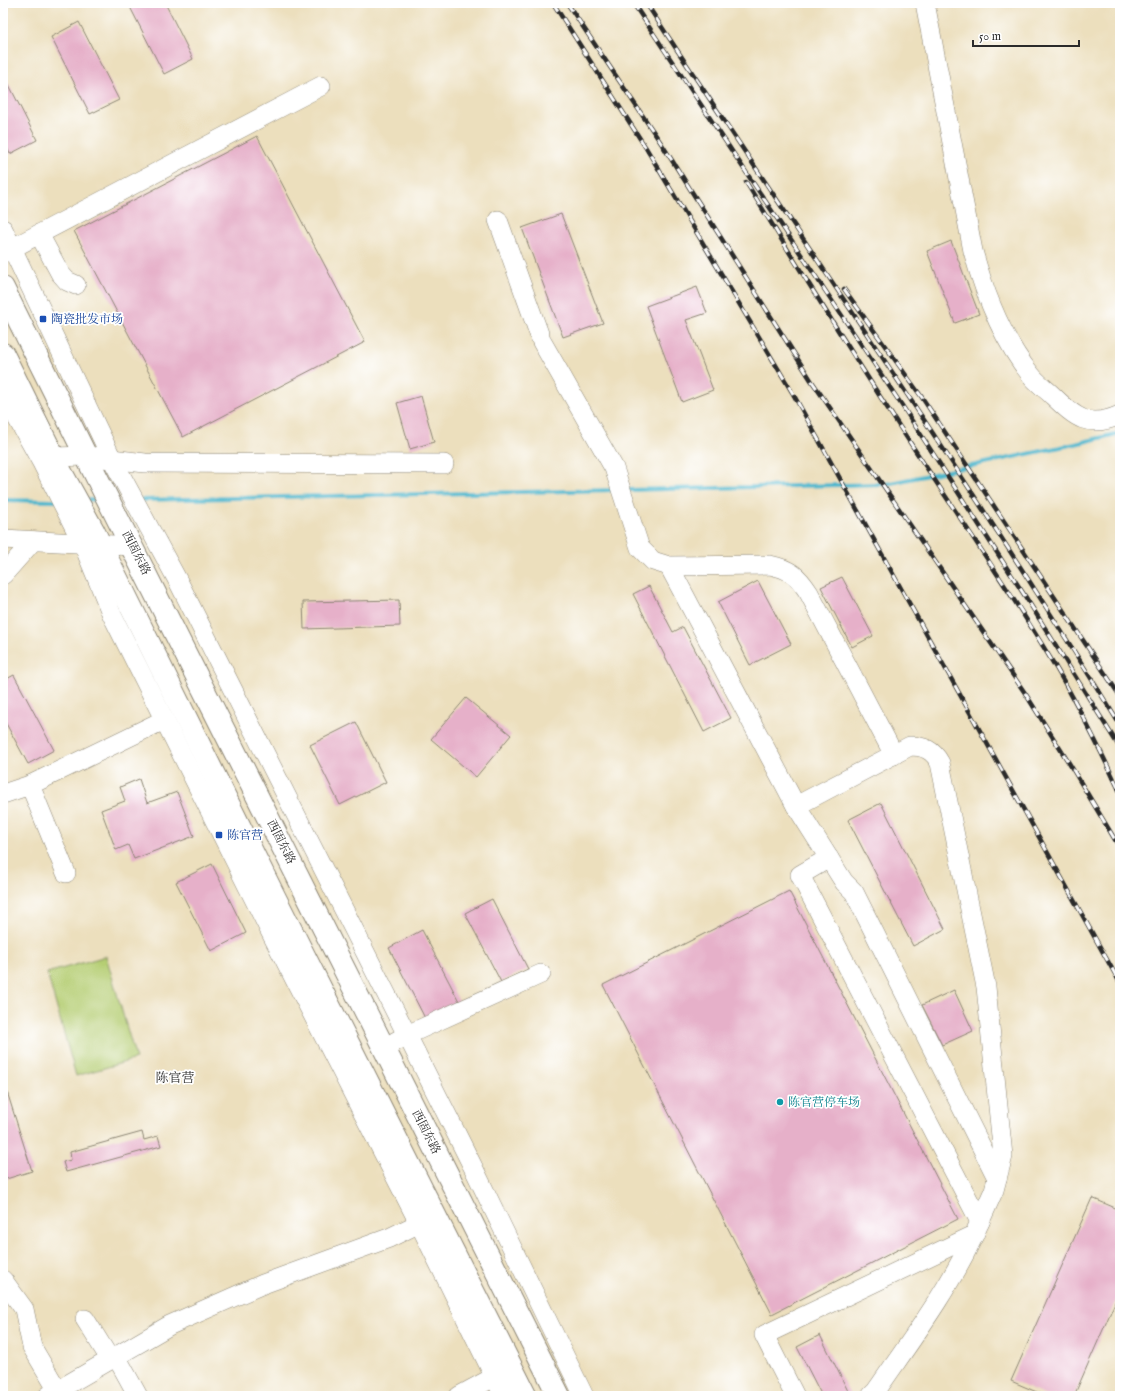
<svg xmlns="http://www.w3.org/2000/svg" width="1123" height="1399" font-family="'IM FELL English','Noto Serif SC',serif">
  <style>
    .pitch { fill: #b5ce73; stroke: #707c4f }
    .lines { fill: none; stroke-linecap: round; stroke-linejoin: round }
    .stream { stroke: #4fb7cd; stroke-width: 4 }
    .building { fill: #e6b0c9 }
    .minor-casing { stroke: #8c8574; stroke-width: 20 }
    .major-casing { stroke: #8c8574; stroke-width: 24 }
    .minor { stroke: #fff; stroke-width: 19 }
    .major { stroke: #fff; stroke-width: 22 }
    .rail-casing { stroke: #2b2b2b; stroke-width: 4.5 }
    .rail { stroke: #fff; stroke-width: 3; stroke-dasharray: 9; stroke-linecap: butt }
    .transit-dot { fill: #1a4fb4; stroke: #fff; stroke-width: 1.5 }
    .culture-dot { fill: #0f9aa8; stroke: #fff; stroke-width: 1.5 }
    .labels { text-anchor: middle; dominant-baseline: central; stroke-width: 3.5; stroke-linejoin: round; paint-order: stroke }
    .transit-label { font-size: 12px; fill: #164399; stroke: #fff; text-anchor: start }
    .street-label { font-size: 12px; fill: #2b2b2b; stroke: #fff }
    .culture-label { font-size: 12px; fill: #0d838f; stroke: #fff; text-anchor: start }
    .neighbourhood-label { font-size: 13px; fill: #2b2b2b; stroke: #fff }
  </style>
  <rect width="100%" height="100%" fill="#fff"/>
  <filter id="ink" filterUnits="userSpaceOnUse"><feTurbulence type="fractalNoise" baseFrequency=".025" numOctaves="2"/><feDisplacementMap in="SourceGraphic" scale="8" xChannelSelector="R" yChannelSelector="G"/><feConvolveMatrix kernelMatrix="1 2 1 2 8 2 1 2 1" color-interpolation-filters="sRGB"/></filter>
  <filter id="wash" filterUnits="userSpaceOnUse"><feTurbulence type="fractalNoise" baseFrequency=".012" numOctaves="4" result="noise"/><feDisplacementMap in="SourceGraphic" scale="16" xChannelSelector="R" yChannelSelector="G"/><feGaussianBlur stdDeviation="0.9" result="paint"/><feColorMatrix in="noise" values="0 0 0 0 0 0 0 0 0 0 0 0 0 0 0 0 0 1.4 0 .05"/><feComposite in="paint" operator="in"/></filter>
  <g filter="url(#wash)">
    <rect width="100%" height="100%" fill="#ecdfbd"/>
    <!-- pitch -->
    <polygon class="pitch" points="106,956 136,1059 76,1076 47,973"/>
    <g class="lines">
      <!-- stream -->
      <g class="stream">
        <polyline points="626,490 886,484 1075,444 1120,433"/>
        <polyline points="3,500 55,501"/>
        <polyline points="84,500 101,500"/>
        <polyline points="140,500 615,490"/>
      </g>
    </g>
    <g id="blocks">
      <!-- building -->
      <g class="building">
        <polygon points="128,3 165,3 193,59 164,74"/>
        <polygon points="79,22 119,100 90,114 51,37"/>
        <polygon points="3,73 37,140 10,154 3,139"/>
        <polygon points="257,136 365,342 183,437 74,231"/>
        <polygon points="561,214 603,323 563,337 522,228"/>
        <polygon points="951,241 979,314 955,323 927,251"/>
        <polygon points="697,287 707,313 686,320 713,390 682,402 646,306"/>
        <polygon points="421,396 434,442 410,449 397,403"/>
        <polygon points="842,577 873,636 852,647 821,587"/>
        <polygon points="758,581 791,644 750,665 718,602"/>
        <polygon points="649,586 673,632 683,627 731,718 704,732 633,594"/>
        <polygon points="399,600 400,626 304,629 303,602"/>
        <polygon points="14,675 54,750 28,764 3,718 3,681"/>
        <polygon points="466,698 511,735 476,777 431,739"/>
        <polygon points="356,722 386,782 340,805 310,745"/>
        <polygon points="139,779 147,803 177,792 194,836 134,859 128,845 116,850 101,810 125,801 120,787"/>
        <polygon points="881,803 945,929 913,946 848,820"/>
        <polygon points="212,864 246,933 211,951 176,882"/>
        <polygon points="789,891 958,1219 772,1314 603,985"/>
        <polygon points="492,899 528,969 501,982 465,913"/>
        <polygon points="422,930 461,1005 427,1022 389,948"/>
        <polygon points="954,990 973,1031 942,1045 922,1005"/>
        <polygon points="3,1079 32,1171 3,1180"/>
        <polygon points="142,1132 144,1140 158,1136 161,1146 66,1172 63,1162 71,1160 70,1152"/>
        <polygon points="1092,1198 1120,1210 1120,1291 1074,1396 1046,1396 1011,1381"/>
        <polygon points="820,1335 850,1395 849,1396 822,1396 797,1347"/>
      </g>
    </g>
  </g>
  <g filter="url(#ink)">
    <use href="#blocks" fill-opacity="0" stroke="#8c8574" stroke-width="1"/>
    <g class="lines">
      <!-- minor casing -->
      <g class="minor-casing">
        <g id="minor">
          <path d="M925 3 973 251C985 295 1002 339 1031 375 1037 383 1046 389 1053 396 1076 418 1088 429 1120 415"/>
          <path d="M498 220 542 342 614 468 640 548 653 561 669 566 770 565C790 569 798 576 809 593L894 755"/>
          <polyline points="3,229 112,459 178,581 407,1035 473,1167 584,1396"/>
          <polyline points="39,234 60,273 67,281 76,285"/>
          <polyline points="3,253 321,86"/>
          <polyline points="3,393 41,461 83,544 112,615 270,931 419,1223 504,1396"/>
          <polyline points="55,457 86,456 145,463 444,464"/>
          <polyline points="3,539 132,546"/>
          <path d="M669 566 796 806 910 746C924 746 933 750 940 763L986 987 1003 1156 994 1190 974 1235 764 1335 795 1396"/>
          <polyline points="3,575 33,541"/>
          <polyline points="30,785 66,873"/>
          <polyline points="3,794 30,785 164,720"/>
          <polyline points="796,806 844,882 854,892 997,1178"/>
          <polyline points="829,858 800,875 980,1222"/>
          <polyline points="384,1048 407,1035 541,974"/>
          <polyline points="3,1280 24,1309 32,1347 61,1396"/>
          <polyline points="85,1319 110,1359"/>
          <polyline points="116,1356 138,1396"/>
          <polyline points="48,1396 170,1325 263,1284 389,1238 430,1218"/>
          <polyline points="459,1396 494,1377"/>
          <path d="M871 1396 876 1391C911 1340 948 1291 974 1235"/>
        </g>
      </g>
      <!-- major casing -->
      <g class="major-casing">
        <g id="major">
          <polyline points="3,288 86,456 559,1396"/>
          <polyline points="3,354 61,472 93,530 274,896 526,1396"/>
        </g>
      </g>
      <!-- minor -->
      <use href="#minor" class="minor"/>
      <!-- major -->
      <use href="#major" class="major"/>
      <!-- rail casing -->
      <g class="rail-casing">
        <g id="rail">
          <polyline points="553,3 646,148 792,392 1120,983"/>
          <polyline points="567,3 661,143 811,380 1025,693 1069,763 1120,848"/>
          <polyline points="633,3 903,407 1025,596 1120,748"/>
          <path d="M646 3C804 243 969 480 1120 725"/>
          <path d="M746 182C800 270 854 358 911 444 958 516 1008 587 1052 661 1077 703 1099 747 1120 792"/>
          <polyline points="844,289 921,396 1120,696"/>
        </g>
      </g>
      <!-- rail -->
      <use href="#rail" class="rail"/>
    </g>
  </g>
  <!-- markers -->
  <g class="transit-dot">
    <rect x="39" y="315" width="8" height="8" rx="2"/>
    <rect x="215" y="831" width="8" height="8" rx="2"/>
  </g>
  <circle class="culture-dot" cx="780" cy="1102" r="4"/>
  <g class="labels">
    <!-- transit labels -->
    <g class="transit-label">
      <text x="51" y="319">陶瓷批发市场</text>
      <text x="227" y="835">陈官营</text>
    </g>
    <!-- street labels -->
    <g class="street-label">
      <text transform="translate(136 553) rotate(63)">西固东路</text>
      <text transform="translate(281 842) rotate(63)">西固东路</text>
      <text transform="translate(426 1132) rotate(63)">西固东路</text>
    </g>
    <!-- culture labels -->
    <g class="culture-label">
      <text x="788" y="1102">陈官营停车场</text>
    </g>
    <!-- neighbourhood labels -->
    <g class="neighbourhood-label">
      <text x="175" y="1078">陈官营</text>
    </g>
  </g>
  <!-- margin -->
  <rect width="1123" height="1399" fill="none" stroke="#fff" stroke-width="16"/>
  <!-- scale -->
  <path d="M973 40v6h106v-6" fill="none" stroke="#2b2b2b" stroke-width="2"/>
  <text x="979" y="40" font-size="12" fill="#2b2b2b" stroke="#ffffff" stroke-width="3" paint-order="stroke">50 m</text>
</svg>
